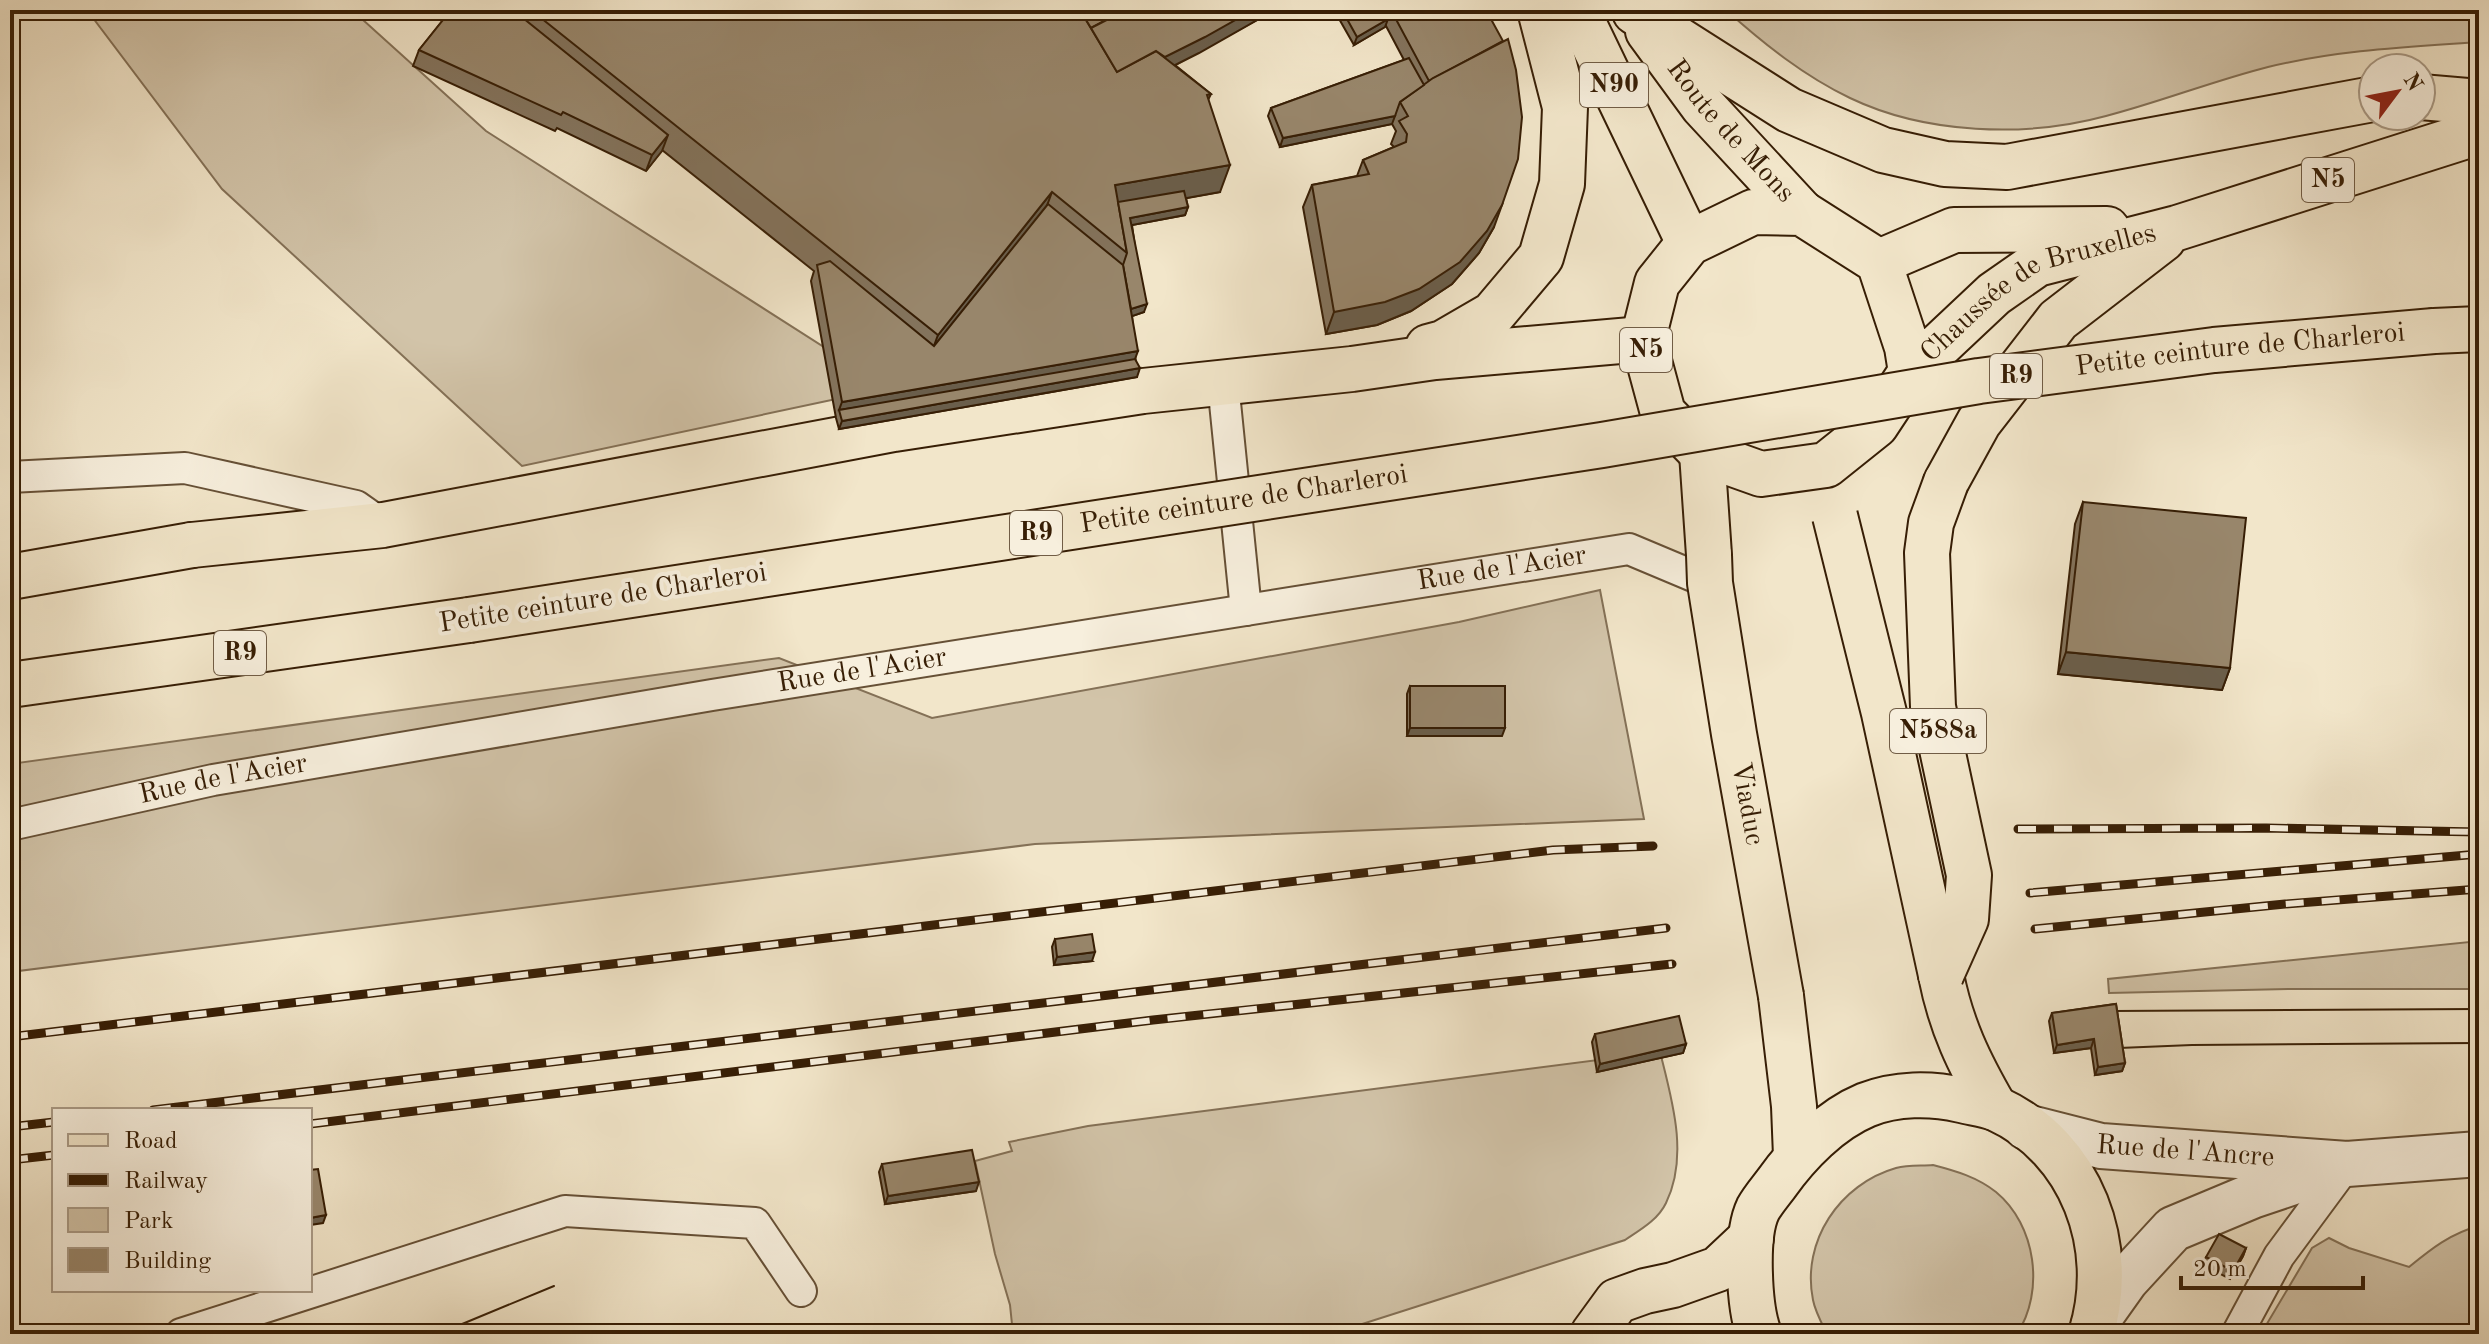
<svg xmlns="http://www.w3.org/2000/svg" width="2489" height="1344" font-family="'Old Standard TT',serif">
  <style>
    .green { fill: #d2c4a9; stroke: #847157; stroke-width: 2 }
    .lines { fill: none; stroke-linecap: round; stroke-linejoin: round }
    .service-casing { stroke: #665036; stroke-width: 34 }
    .tertiary-casing { stroke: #665036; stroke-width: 48 }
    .primary-casing { stroke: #371e05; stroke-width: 48 }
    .motorway-casing { stroke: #371e05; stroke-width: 48 }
    .service { stroke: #f7efdd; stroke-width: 30 }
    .tertiary { stroke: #f7efdd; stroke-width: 44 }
    .primary { stroke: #f2e6ca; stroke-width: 44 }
    .motorway { stroke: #f2e6ca; stroke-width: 44 }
    .tram { stroke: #371e05; stroke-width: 2 }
    .rail-casing { stroke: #371e05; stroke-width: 9 }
    .rail { stroke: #f7efdd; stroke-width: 6; stroke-dasharray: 18; stroke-linecap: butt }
    .primary-bridge-casing { stroke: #371e05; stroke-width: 48; stroke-linecap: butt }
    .motorway-bridge-casing { stroke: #371e05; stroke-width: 48; stroke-linecap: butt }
    .primary-bridge { stroke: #f2e6ca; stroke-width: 44 }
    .motorway-bridge { stroke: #f2e6ca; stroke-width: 44 }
    .wall { fill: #83735c; stroke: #371e05; stroke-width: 2 }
    .shaded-wall { fill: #6a5e4b; stroke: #371e05; stroke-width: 2 }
    .building { fill: #98866b; stroke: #371e05; stroke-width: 2 }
    .labels { text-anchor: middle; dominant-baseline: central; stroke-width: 8; stroke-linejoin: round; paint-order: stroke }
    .shield { fill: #f7efdd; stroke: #715d46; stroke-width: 2 }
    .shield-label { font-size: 26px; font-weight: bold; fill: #371e05 }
    .street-label { font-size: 28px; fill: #371e05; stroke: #f7efdd }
  </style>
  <rect width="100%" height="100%" fill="#f2e6ca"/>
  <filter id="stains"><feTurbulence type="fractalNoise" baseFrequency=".0025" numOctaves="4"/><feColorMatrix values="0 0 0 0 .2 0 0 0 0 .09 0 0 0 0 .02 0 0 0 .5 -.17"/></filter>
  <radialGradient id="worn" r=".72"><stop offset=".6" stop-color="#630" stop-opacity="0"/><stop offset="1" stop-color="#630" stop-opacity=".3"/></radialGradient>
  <!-- green -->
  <g class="green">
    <polygon points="87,10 352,10 486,131 888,388 522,466 222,189"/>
    <path d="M1726 10H2477L2479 42C2408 47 2338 50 2268 67 2213 81 2160 102 2106 116 2025 138 1925 134 1850 98 1804 76 1764 44 1726 10Z"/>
    <polygon points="1600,590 1644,819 1035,844 10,972 10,764 779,658 932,718 1459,622"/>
    <polygon points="2479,941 2479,989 2290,989 2109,993 2108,979"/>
    <path d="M1660 1052C1672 1100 1689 1156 1666 1203 1658 1220 1640 1230 1625 1240L1331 1334H1013L1010 1305 995 1254 975 1161 1012 1151 1009 1142 1088 1126Z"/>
    <path d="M1933 1165C1956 1171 1977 1177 1996 1192 2036 1225 2045 1291 2017 1334H1827C1822 1324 1815 1311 1813 1300 1801 1241 1840 1184 1896 1168 1908 1165 1921 1166 1933 1165Z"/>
    <path d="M2479 1226V1334H2264L2265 1327 2312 1248 2329 1238 2349 1248 2409 1267C2431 1249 2451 1233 2479 1226Z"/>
  </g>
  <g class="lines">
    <!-- service casing -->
    <g class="service-casing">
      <g id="service">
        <polyline points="1223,383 1246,610"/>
        <polyline points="10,477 185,468 356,506 383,525"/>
        <path id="s1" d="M10 825 213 780 712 695 1629 549 1710 583"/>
        <polyline points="181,1334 565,1211 755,1223 801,1291"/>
        <polyline points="2237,1334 2279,1256 2347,1164"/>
      </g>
    </g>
    <!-- tertiary casing -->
    <g class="tertiary-casing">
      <g id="tertiary">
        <path id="s2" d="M2026 1127 2101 1146 2347 1164 2479 1154"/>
        <polyline points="2097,1334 2094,1325 2126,1280 2173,1229 2252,1196 2326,1171"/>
      </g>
    </g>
    <!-- primary casing -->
    <g class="primary-casing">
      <g id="primary">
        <polyline points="1577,10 1689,243"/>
        <polyline points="1635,12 1789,110 1883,150 1945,164 2007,167 2373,99"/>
        <path id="s3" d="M1648 31 1703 106 1802 213"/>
        <polyline points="2421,97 2479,102"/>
        <polyline points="1879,262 1954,230 2107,229"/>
        <polyline points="1428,347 1443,343 1493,314 1541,257 1562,184 1565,107 1540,10"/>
        <path id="s4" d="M1911 372 1907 347 1879 262 1802 213 1753 212 1689 243 1657 283 1643 339 1663 413 1702 453 1761 474 1826 465 1876 425 1911 372 1994 294 2037 264 2177 228 2479 132"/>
        <polyline points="1702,453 1709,555"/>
        <polyline points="1946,482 1979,422 2058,320 2163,239"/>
        <polyline points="192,545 383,525 894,429 1143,391 1352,369 1435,357 1643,339"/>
        <path d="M1941 975C1951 1026 1969 1063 1995 1108"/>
        <polyline points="1781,996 1794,1106 1796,1156"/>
        <polyline points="1593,1334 1617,1301 1645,1291 1673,1285 1718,1269 1751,1238"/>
        <path d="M1759 1334C1749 1307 1745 1236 1758 1209 1763 1200 1770 1192 1776 1184 1798 1153 1830 1120 1866 1105 1896 1093 1931 1093 1961 1100 1973 1103 1986 1104 1997 1109 2082 1148 2118 1247 2091 1334"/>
      </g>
    </g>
    <!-- motorway casing -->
    <g class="motorway-casing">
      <g id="motorway">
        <polyline points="2434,331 2479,329"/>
        <polyline points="10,577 192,545"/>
        <polyline points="10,685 469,620"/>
      </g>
    </g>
    <!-- service -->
    <use href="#service" class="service"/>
    <!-- tertiary -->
    <use href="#tertiary" class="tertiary"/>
    <!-- primary -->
    <use href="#primary" class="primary"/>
    <!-- motorway -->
    <use href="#motorway" class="motorway"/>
    <!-- tram -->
    <g class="tram">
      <polyline points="2113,1011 2479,1009"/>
      <polyline points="2119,1048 2192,1045 2479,1043"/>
      <polyline points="438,1334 554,1286"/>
    </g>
    <!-- rail casing -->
    <g class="rail-casing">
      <g id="rail">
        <polyline points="2018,829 2266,828 2479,832"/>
        <polyline points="2030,893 2479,854"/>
        <polyline points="2035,929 2285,904 2479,889"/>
        <polyline points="10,1037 1553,850 1653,846"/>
        <polyline points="153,1110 1666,928"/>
        <polyline points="310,1124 1153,1020 1672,964"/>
        <polyline points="10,1127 54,1122"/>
        <polyline points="10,1160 54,1155"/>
      </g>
    </g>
    <!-- rail -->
    <use href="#rail" class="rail"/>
    <!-- primary-bridge casing -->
    <g class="primary-bridge-casing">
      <g id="primary-bridge">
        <polyline points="1835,516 1884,713 1941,975"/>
        <path id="s5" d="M1709 555 1710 583 1734 734 1781 996"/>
        <polyline points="1941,975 1966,919 1969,875 1933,707 1927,553 1931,523 1946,482"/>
      </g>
    </g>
    <!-- motorway-bridge casing -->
    <g class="motorway-bridge-casing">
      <g id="motorway-bridge">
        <path id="s6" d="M469 620 1602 445 1979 381 2214 350 2434 331"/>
      </g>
    </g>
    <!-- primary-bridge -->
    <use href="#primary-bridge" class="primary-bridge"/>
    <!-- motorway-bridge -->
    <use href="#motorway-bridge" class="motorway-bridge"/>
  </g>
  <!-- wall -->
  <g class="wall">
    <polygon points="451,10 1100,10 1106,20 1126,10 1275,10 1175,65 1211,94 1208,100 1220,192 1186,198 1188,207 1185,215 1132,225 1144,312 1132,316 1137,377 839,429 836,418 811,281 814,271 662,150 646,171 557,128 555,131 413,66 419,50"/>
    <polygon points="1334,10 1486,10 1494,227 1479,253 1452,284 1411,311 1377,325 1326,334 1303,207 1312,185 1357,176 1363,160 1394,147 1391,144 1396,131 1392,124 1280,147 1268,116 1271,108 1404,60 1386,26 1354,45"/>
    <polygon points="2083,502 2230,668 2222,690 2058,674 2075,524"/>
    <polygon points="1410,686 1502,736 1407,736 1407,694"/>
    <polygon points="1055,939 1092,961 1054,965 1052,947"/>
    <polygon points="2116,1004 2125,1063 2122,1071 2095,1075 2091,1048 2054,1053 2049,1021 2052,1013"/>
    <polygon points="1595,1034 1686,1044 1683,1053 1597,1072 1592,1042"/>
    <polygon points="882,1164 976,1191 885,1204 879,1172"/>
    <polygon points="2246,1248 2243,1256 2230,1279 2203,1265 2206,1257"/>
  </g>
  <!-- shaded-wall -->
  <g class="shaded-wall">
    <polygon points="1253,10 1275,10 1199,53 1108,99 1113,83"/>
    <polygon points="1388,19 1385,27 1354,45 1357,37"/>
    <polygon points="1395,116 1392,124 1280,147 1283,138"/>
    <polygon points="668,135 662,151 646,171 652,155"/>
    <polygon points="1230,165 1220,192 1110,212 1115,185"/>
    <polygon points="1052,192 1042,219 928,362 938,335"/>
    <polygon points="1502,205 1494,227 1479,253 1452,284 1411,311 1377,325 1326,334 1334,312"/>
    <polygon points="1188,207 1185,215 1127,226 1130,218"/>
    <polygon points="1147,304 1144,312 1124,319 1127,310"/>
    <polygon points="1138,351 1132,367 839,410 842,402"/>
    <polygon points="1140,368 1137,377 839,429 842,421"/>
    <polygon points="2066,652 2230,668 2222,690 2058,674"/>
    <polygon points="1410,728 1505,728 1502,736 1407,736"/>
    <polygon points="1095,952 1092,961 1054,965 1057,957"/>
    <polygon points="2094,1039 2091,1048 2054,1053 2057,1045"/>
    <polygon points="1686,1044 1683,1053 1597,1072 1600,1064"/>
    <polygon points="2125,1063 2122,1071 2095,1075 2098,1067"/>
    <polygon points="979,1182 976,1191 885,1204 888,1196"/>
    <polygon points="326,1215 323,1223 310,1225 310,1218"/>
    <polygon points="2246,1248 2243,1256 2230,1279 2233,1271"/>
  </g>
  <!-- building -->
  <g class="building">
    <polygon points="451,10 513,10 668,135 652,155 563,112 561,115 419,50"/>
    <polygon points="531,10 1080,10 1117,72 1156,51 1211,94 1207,95 1230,165 1115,185 1127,253 1052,192 938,335"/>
    <polygon points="1080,10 1100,10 1106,20 1091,28"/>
    <polygon points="1126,10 1253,10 1205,37 1165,57 1156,51 1117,72 1091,28"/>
    <polygon points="1342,10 1384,10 1388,19 1357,37"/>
    <polygon points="1391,10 1486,10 1503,41 1429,81"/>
    <polygon points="1508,39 1516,70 1522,117 1518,159 1502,205 1487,231 1460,262 1419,289 1385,302 1334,312 1312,185 1369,174 1363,160 1406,142 1407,134 1399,121 1408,116 1400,102 1433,78"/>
    <polygon points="1409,58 1424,85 1400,102 1395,116 1283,138 1271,108"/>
    <polygon points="1184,191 1188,207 1130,218 1147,304 1131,309 1123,265 1127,253 1118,202"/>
    <polygon points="1048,204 1123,265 1138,351 842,402 817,265 830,261 934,346"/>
    <polygon points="1135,359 1140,368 842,421 839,410"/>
    <polygon points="2083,502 2246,518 2230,668 2066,652"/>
    <rect x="1410" y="686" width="95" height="42"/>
    <polygon points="1092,934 1095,952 1057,957 1055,939"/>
    <polygon points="2116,1004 2125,1063 2098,1067 2094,1039 2057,1045 2052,1013"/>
    <polygon points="1679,1016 1686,1044 1600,1064 1595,1034"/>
    <polygon points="972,1150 979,1182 888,1196 882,1164"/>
    <polygon points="318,1169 326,1215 310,1218 310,1170"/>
    <polygon points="2219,1234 2246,1248 2233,1271 2206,1257"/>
  </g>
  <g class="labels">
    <!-- shield labels -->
    <g class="shield">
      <rect x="1580" y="63" width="68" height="44" rx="6"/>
      <rect x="2302" y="158" width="52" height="44" rx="6"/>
      <rect x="1620" y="328" width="52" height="44" rx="6"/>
      <rect x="1990" y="354" width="52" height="44" rx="6"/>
      <rect x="1010" y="511" width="52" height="44" rx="6"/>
      <rect x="214" y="631" width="52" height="44" rx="6"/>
      <rect x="1890" y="709" width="96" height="44" rx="6"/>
    </g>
    <g class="shield-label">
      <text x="1614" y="85">N90</text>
      <text x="2328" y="180">N5</text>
      <text x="1646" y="350">N5</text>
      <text x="2016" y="376">R9</text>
      <text x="1036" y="533">R9</text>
      <text x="240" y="653">R9</text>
      <text x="1938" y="731">N588a</text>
    </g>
    <!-- street labels -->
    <g class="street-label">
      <text stroke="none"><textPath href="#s3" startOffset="130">Route de Mons</textPath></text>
      <text stroke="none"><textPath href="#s4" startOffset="978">Chaussée de Bruxelles</textPath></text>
      <text stroke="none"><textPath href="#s6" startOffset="1792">Petite ceinture de Charleroi</textPath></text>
      <text stroke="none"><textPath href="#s6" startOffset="784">Petite ceinture de Charleroi</textPath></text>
      <text stroke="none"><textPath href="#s1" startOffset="1514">Rue de l'Acier</textPath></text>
      <text transform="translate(603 599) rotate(-9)">Petite ceinture de Charleroi</text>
      <text stroke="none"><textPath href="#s1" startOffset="866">Rue de l'Acier</textPath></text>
      <text stroke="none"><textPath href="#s1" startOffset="218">Rue de l'Acier</textPath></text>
      <text stroke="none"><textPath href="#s5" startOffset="252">Viaduc</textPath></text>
      <text stroke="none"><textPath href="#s2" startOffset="162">Rue de l'Ancre</textPath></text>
    </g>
  </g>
  <!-- margin -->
  <rect width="2489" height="1344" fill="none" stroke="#f2e6ca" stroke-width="40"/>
  <rect x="12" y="12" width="2465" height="1320" fill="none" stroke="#371e05" stroke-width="4"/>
  <rect x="20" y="20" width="2449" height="1304" fill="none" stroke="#371e05" stroke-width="2"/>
  <!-- legend -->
  <rect x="52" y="1108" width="260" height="184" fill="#f7efdd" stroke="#aa9b87" stroke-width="2"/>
  <rect x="68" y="1134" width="40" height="12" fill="#f2e6ca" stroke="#aa9b87" stroke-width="2"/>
  <text x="124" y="1148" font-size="24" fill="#371e05">Road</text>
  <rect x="68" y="1174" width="40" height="12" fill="#371e05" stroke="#aa9b87" stroke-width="2"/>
  <text x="124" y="1188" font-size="24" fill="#371e05">Railway</text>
  <rect x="68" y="1208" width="40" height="24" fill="#d2c4a9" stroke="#aa9b87" stroke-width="2"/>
  <text x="124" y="1228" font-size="24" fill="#371e05">Park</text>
  <rect x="68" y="1248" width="40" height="24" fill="#98866b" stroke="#aa9b87" stroke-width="2"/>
  <text x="124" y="1268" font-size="24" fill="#371e05">Building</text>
  <!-- north arrow -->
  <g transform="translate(2397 92) rotate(58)"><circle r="38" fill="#f7efdd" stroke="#aa9b87" stroke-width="2"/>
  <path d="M0-6L14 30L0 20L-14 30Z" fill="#8f2418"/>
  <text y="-12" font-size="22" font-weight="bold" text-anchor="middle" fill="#371e05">N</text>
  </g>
  <!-- scale -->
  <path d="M2181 1276v12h182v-12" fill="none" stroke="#371e05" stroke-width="4"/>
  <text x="2193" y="1276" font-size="24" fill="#371e05" stroke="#f7efdd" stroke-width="6" paint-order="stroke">20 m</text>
  <rect width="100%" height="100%" filter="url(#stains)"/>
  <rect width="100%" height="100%" fill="url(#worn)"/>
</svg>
